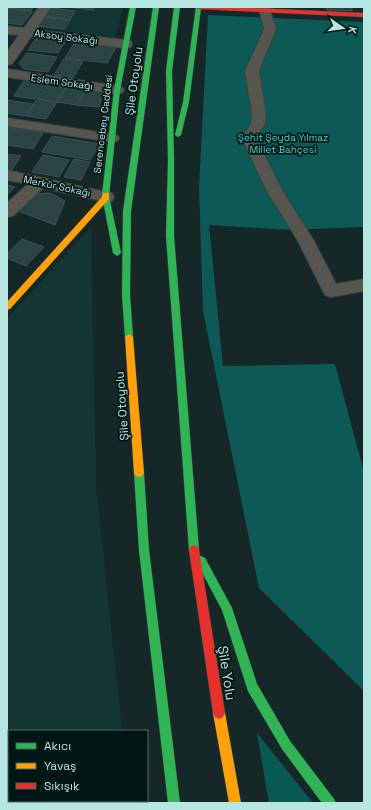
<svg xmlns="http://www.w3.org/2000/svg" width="371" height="810" font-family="'Space Grotesk',sans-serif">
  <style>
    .built { fill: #113633 }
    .green { fill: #0a5854 }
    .forest { fill: #0d5955 }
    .building { fill: #2a4444; stroke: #395253 }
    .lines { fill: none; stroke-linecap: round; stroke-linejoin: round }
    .street-casing { stroke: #304543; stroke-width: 2 }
    .fast-casing { stroke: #304543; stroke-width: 1 }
    .slow-casing { stroke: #304543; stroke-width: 1 }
    .jam-casing { stroke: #304543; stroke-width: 1 }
    .street { fill: #56564f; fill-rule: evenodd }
    .fast { fill: #30b455; fill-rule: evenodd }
    .slow { fill: #ff9f0a; fill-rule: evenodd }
    .jam { fill: #e5322d; fill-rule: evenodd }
    .labels { text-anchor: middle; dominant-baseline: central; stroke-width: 3.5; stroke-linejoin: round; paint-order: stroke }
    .far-street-label { font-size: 10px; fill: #b6e6e1; stroke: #011715 }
    .far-park-label { font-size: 10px; fill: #47d9cf; stroke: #011715 }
    .street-label { font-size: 12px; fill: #b6e6e1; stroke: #011715 }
    .near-street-label { font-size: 14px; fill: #b6e6e1; stroke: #011715 }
  </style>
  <rect width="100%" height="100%" fill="#152827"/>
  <!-- built -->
  <g class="built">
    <polygon points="50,7 123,7 115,38 37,27"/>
    <polygon points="91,227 96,485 122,731 9,731 9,801 130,801 130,803 7,803 7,319"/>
  </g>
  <!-- green -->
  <polygon class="green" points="257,733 313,803 269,803"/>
  <!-- forest -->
  <polygon class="forest" points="208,15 364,22 364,227 290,230 209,225 223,366 335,364 364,472 364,691 259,588 203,311 199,187"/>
  <!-- building -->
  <g class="building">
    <polygon points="7,7 33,7 31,11"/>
    <polygon points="66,7 95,7 93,10"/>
    <polygon points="326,7 352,7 352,11 327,10"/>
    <polygon points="7,8 31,11 33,11 22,25 7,23"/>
    <polygon points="50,8 75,11 70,20 44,16"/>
    <polygon points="44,17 70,20 64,29 38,26"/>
    <polygon points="36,38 65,42 58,53 28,50"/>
    <polygon points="75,42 116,48 107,63 65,58"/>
    <polygon points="27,53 57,57 48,72 24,69 19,63"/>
    <polygon points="64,59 83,61 73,78 54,75"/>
    <polygon points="25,79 46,82 35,99 14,96"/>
    <polygon points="48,82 67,85 57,102 37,99"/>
    <polygon points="67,85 87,87 77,105 57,102"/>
    <polygon points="87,87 104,90 99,107 77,105"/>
    <polygon points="37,99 57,102 46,119 26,116"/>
    <polygon points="7,100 33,104 25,116 7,113"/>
    <polygon points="7,127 43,133 33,149 7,145"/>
    <polygon points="52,136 100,144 90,160 42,152"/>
    <polygon points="7,154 21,156 11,171 7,170"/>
    <polygon points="43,155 69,160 59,177 32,172"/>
    <polygon points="74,159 90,162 81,180 64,177"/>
    <polygon points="7,185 15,187 7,195"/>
    <polygon points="51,193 65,201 55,225 16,210 33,194"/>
    <polygon points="22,239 44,247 26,266 7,258 7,254"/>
  </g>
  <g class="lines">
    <!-- street casing -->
    <g class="street-casing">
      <g id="street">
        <polygon points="39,7 51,7 36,30 126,40 131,41 132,44 131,47 126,48 31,37 12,64 7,65 7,52 19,35 7,34 7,26 24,28"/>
        <polygon points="261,7 269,7 276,29 259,71 266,114 265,124 256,138 281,188 314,241 336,284 364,279 364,291 331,297 325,295 298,241 265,188 242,138 251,124 252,114 245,71 264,29 259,10"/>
        <polygon points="7,69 117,86 122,87 124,90 122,93 117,94 7,77"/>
        <polygon points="7,118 112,134 117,135 119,138 117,141 112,142 7,126"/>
        <polygon points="7,170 106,192 112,193 114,197 112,201 106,202 43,188 13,216 7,217 7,203 28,184 7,180"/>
      </g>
    </g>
    <!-- fast casing -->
    <g class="fast-casing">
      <g id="fast">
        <polygon points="130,7 136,7 120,90 109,196 121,253 117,256 113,253 102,195 114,90"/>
        <polygon points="153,7 159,7 131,211 130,295 133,337 129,340 125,337 122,295 123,211"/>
        <polygon points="174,7 180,7 172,71 174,161 174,236 199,550 198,553 194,555 190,553 189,550 166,236 168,161 166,71"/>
        <polygon points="196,7 201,8 189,102 181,135 178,137 175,135 183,102"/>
        <polygon points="139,469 142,470 144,473 149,550 180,803 168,803 139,550 134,473 136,470"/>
        <polygon points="201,556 205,558 232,608 257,684 290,741 334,799 336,803 322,803 282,749 248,691 222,610 196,561 197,558"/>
      </g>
    </g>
    <!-- slow casing -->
    <g class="slow-casing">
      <g id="slow">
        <polygon points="103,193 109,193 109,199 10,309 7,310 7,302 102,197"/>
        <polygon points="129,334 133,337 144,473 142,476 139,477 136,476 134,473 125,337"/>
        <polygon points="219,707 223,709 225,713 241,803 229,803 213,713 215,709"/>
      </g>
    </g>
    <!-- jam casing -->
    <g class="jam-casing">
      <g id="jam">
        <polygon points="195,7 232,7 364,13 364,17 198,9"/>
        <polygon points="194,545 198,547 199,550 225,713 223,717 219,719 215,717 213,713 189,550 190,547"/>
      </g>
    </g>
    <!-- street -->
    <use href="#street" class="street"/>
    <!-- fast -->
    <use href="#fast" class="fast"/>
    <!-- slow -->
    <use href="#slow" class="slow"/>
    <!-- jam -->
    <use href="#jam" class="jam"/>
  </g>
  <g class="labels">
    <!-- far-street labels -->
    <g class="far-street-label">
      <text transform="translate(66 37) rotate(7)">Aksoy Sokağı</text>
      <text transform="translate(62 82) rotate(8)">Eslem Sokağı</text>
      <text transform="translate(103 124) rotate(-83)">Serencebey Caddesi</text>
      <text transform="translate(57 186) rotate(12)">Merkür Sokağı</text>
    </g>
    <!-- far-park labels -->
    <g class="far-park-label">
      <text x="283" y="137">Şehit Şeyda Yılmaz<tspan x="283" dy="12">Millet Bahçesi</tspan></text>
    </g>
    <!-- street labels -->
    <g class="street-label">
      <text transform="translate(134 81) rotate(-82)">Şile Otoyolu</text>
      <text transform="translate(122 406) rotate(-94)">Şile Otoyolu</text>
    </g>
    <!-- near-street labels -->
    <g class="near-street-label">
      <text transform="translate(227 673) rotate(81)">Şile Yolu</text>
    </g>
  </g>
  <!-- border -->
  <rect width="371" height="810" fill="none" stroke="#b6e6e1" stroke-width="16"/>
  <!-- legend -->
  <rect x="8" y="730" width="140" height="72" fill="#011715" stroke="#496a67"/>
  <rect x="16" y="743" width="20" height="6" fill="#30b455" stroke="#496a67"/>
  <text x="44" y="750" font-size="12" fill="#b6e6e1">Akıcı</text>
  <rect x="16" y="763" width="20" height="6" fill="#ff9f0a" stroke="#496a67"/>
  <text x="44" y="770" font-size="12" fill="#b6e6e1">Yavaş</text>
  <rect x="16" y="783" width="20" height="6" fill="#e5322d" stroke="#496a67"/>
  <text x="44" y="790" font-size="12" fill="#b6e6e1">Sıkışık</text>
  <!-- north arrow -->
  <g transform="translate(343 28) rotate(103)" stroke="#011715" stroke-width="3" paint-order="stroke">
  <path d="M0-3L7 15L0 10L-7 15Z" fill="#b6e6e1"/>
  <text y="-6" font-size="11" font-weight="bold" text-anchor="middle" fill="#b6e6e1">K</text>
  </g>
</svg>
